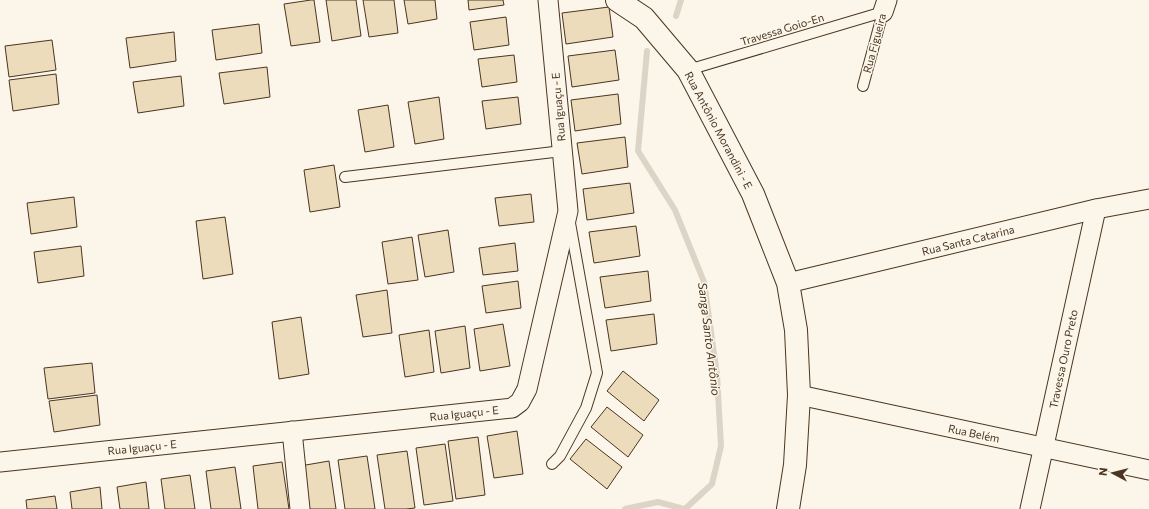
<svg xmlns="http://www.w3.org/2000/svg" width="1149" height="509" font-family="Commissioner,sans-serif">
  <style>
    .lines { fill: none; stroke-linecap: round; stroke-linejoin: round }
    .stream { stroke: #dcd4c6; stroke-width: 6 }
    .building { fill: #ecdcbc; stroke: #4a3520 }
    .lane-casing { stroke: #4a3520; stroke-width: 12 }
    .street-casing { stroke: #4a3520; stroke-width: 21 }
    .secondary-casing { stroke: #4a3520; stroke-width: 24 }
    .lane { stroke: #fbf6e9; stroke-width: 10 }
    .street { stroke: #fbf6e9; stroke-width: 19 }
    .secondary { stroke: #fbf6e9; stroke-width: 22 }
    .labels { text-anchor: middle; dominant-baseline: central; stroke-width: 3; stroke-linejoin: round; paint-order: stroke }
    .street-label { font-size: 11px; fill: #4a3520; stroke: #fbf6e9 }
    .water-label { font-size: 12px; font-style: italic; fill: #4a3520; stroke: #fbf6e9 }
  </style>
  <rect width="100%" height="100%" fill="#fbf6e9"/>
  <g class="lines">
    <!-- stream -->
    <g class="stream">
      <polyline points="676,16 681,0"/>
      <polyline points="647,51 638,151 675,210 704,282 717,375 721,446 712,484 685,509"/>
      <polyline points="625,509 658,502 684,509"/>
    </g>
  </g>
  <!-- building -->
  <g class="building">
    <polygon points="311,0 314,0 320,42 291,46 284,4"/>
    <polygon points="326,0 356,0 361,36 332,41"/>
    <polygon points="363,0 394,0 398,33 369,37"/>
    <polygon points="404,0 435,0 437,19 408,24"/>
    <polygon points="468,0 503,0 504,5 469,10"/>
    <polygon points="609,7 613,37 566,44 562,13"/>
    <polygon points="506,17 509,45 474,50 470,22"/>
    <polygon points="259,24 262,53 216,60 212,30"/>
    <polygon points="174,32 176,61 130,68 126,38"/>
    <polygon points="52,40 56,70 9,77 5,46"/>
    <polygon points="615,50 619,80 572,87 568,56"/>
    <polygon points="514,55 517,82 482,87 478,59"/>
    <polygon points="267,67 270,97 224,104 219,73"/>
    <polygon points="56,74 59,104 13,111 9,80"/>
    <polygon points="181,76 184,106 138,113 133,82"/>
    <polygon points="618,94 621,124 575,131 571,100"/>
    <polygon points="439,97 444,139 415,144 408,102"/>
    <polygon points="518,97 521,124 486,129 482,101"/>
    <polygon points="388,105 394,147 365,152 358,110"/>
    <polygon points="625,137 628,167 582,174 577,143"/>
    <polygon points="334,165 340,207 310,212 304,170"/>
    <polygon points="630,183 634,213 587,220 583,189"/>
    <polygon points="531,194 534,222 499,226 495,198"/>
    <polygon points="74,197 77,227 31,234 27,203"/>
    <polygon points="225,217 233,274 203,279 196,221"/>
    <polygon points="636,226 640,256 594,263 589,232"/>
    <polygon points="448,230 454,272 425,277 418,235"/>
    <polygon points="412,237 418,280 388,284 382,242"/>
    <polygon points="515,243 518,271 483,275 479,248"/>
    <polygon points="81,246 84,276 38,283 34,252"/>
    <polygon points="648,271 651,301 605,308 600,277"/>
    <polygon points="518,281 521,308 486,313 482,286"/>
    <polygon points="387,290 392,333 363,337 356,295"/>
    <polygon points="654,314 657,344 611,351 606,320"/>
    <polygon points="301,317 309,374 279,379 272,322"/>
    <polygon points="503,324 510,366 480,371 474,329"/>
    <polygon points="465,326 470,368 441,373 435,331"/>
    <polygon points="429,330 434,372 405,377 399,335"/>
    <polygon points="92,363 95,393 48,399 44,368"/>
    <polygon points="623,371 659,400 644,421 607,391"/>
    <polygon points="97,395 100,425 54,432 49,401"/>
    <polygon points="607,407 643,435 628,457 591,427"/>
    <polygon points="517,431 523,474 494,478 487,436"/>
    <polygon points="478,437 485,495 456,499 448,441"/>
    <polygon points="586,439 622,467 607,489 570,459"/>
    <polygon points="445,444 453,501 424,505 416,448"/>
    <polygon points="407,451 415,508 406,509 385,509 377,455"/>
    <polygon points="367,456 375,509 345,509 338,460"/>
    <polygon points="329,461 336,509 306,509 300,466"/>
    <polygon points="282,462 289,509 258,509 253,466"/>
    <polygon points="235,467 241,509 211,509 206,471"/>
    <polygon points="190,475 195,509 165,509 161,479"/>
    <polygon points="146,482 149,509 120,509 117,487"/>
    <polygon points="100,487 102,509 72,509 70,492"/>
    <polygon points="55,496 57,509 27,509 26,500"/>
  </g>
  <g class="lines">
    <!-- lane casing -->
    <g class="lane-casing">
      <g id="lane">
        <polyline points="688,70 883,12"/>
        <polyline points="863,86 883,12"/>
        <polyline points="345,177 562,151"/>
        <polyline points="552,464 560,456 586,408 597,373 570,223"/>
      </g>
    </g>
    <!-- street casing -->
    <g class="street-casing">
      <g id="street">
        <polyline points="883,12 887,0"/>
        <polyline points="788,283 1096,209 1149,199"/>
        <polyline points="799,395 1149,470"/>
        <polyline points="292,431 300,509"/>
        <polyline points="0,462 512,408 520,402 527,389 568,211 548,0"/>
        <polyline points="1030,509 1096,209"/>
      </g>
    </g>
    <!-- secondary casing -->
    <g class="secondary-casing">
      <polyline id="secondary" points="617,0 644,18 688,70 753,194 788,283 796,330 799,395 795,465 788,509"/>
    </g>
    <!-- lane -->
    <use href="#lane" class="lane"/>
    <!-- street -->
    <use href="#street" class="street"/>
    <!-- secondary -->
    <use href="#secondary" class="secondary"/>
  </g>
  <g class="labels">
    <!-- street labels -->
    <g class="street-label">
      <text transform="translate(782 29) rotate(-17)">Travessa Goio-En</text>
      <text transform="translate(874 43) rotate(-75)">Rua Figueira</text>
      <text transform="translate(558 107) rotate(-95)">Rua Iguaçu - E</text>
      <text transform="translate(719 130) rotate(62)">Rua Antônio Morandini - E</text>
      <text transform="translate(968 240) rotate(-14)">Rua Santa Catarina</text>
      <text transform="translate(1063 359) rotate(-78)">Travessa Ouro Preto</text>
      <text transform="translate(464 413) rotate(-6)">Rua Iguaçu - E</text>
      <text transform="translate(974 433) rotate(12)">Rua Belém</text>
      <text transform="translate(142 447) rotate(-6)">Rua Iguaçu - E</text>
    </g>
    <!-- water labels -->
    <g class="water-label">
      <text transform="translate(710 339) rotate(83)">Sanga Santo Antônio</text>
    </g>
  </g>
  <!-- north arrow -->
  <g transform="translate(1113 473) rotate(277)" stroke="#fbf6e9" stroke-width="3" paint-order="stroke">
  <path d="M0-3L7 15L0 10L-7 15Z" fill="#4a3520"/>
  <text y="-6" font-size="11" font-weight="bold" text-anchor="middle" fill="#4a3520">N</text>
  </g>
</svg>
